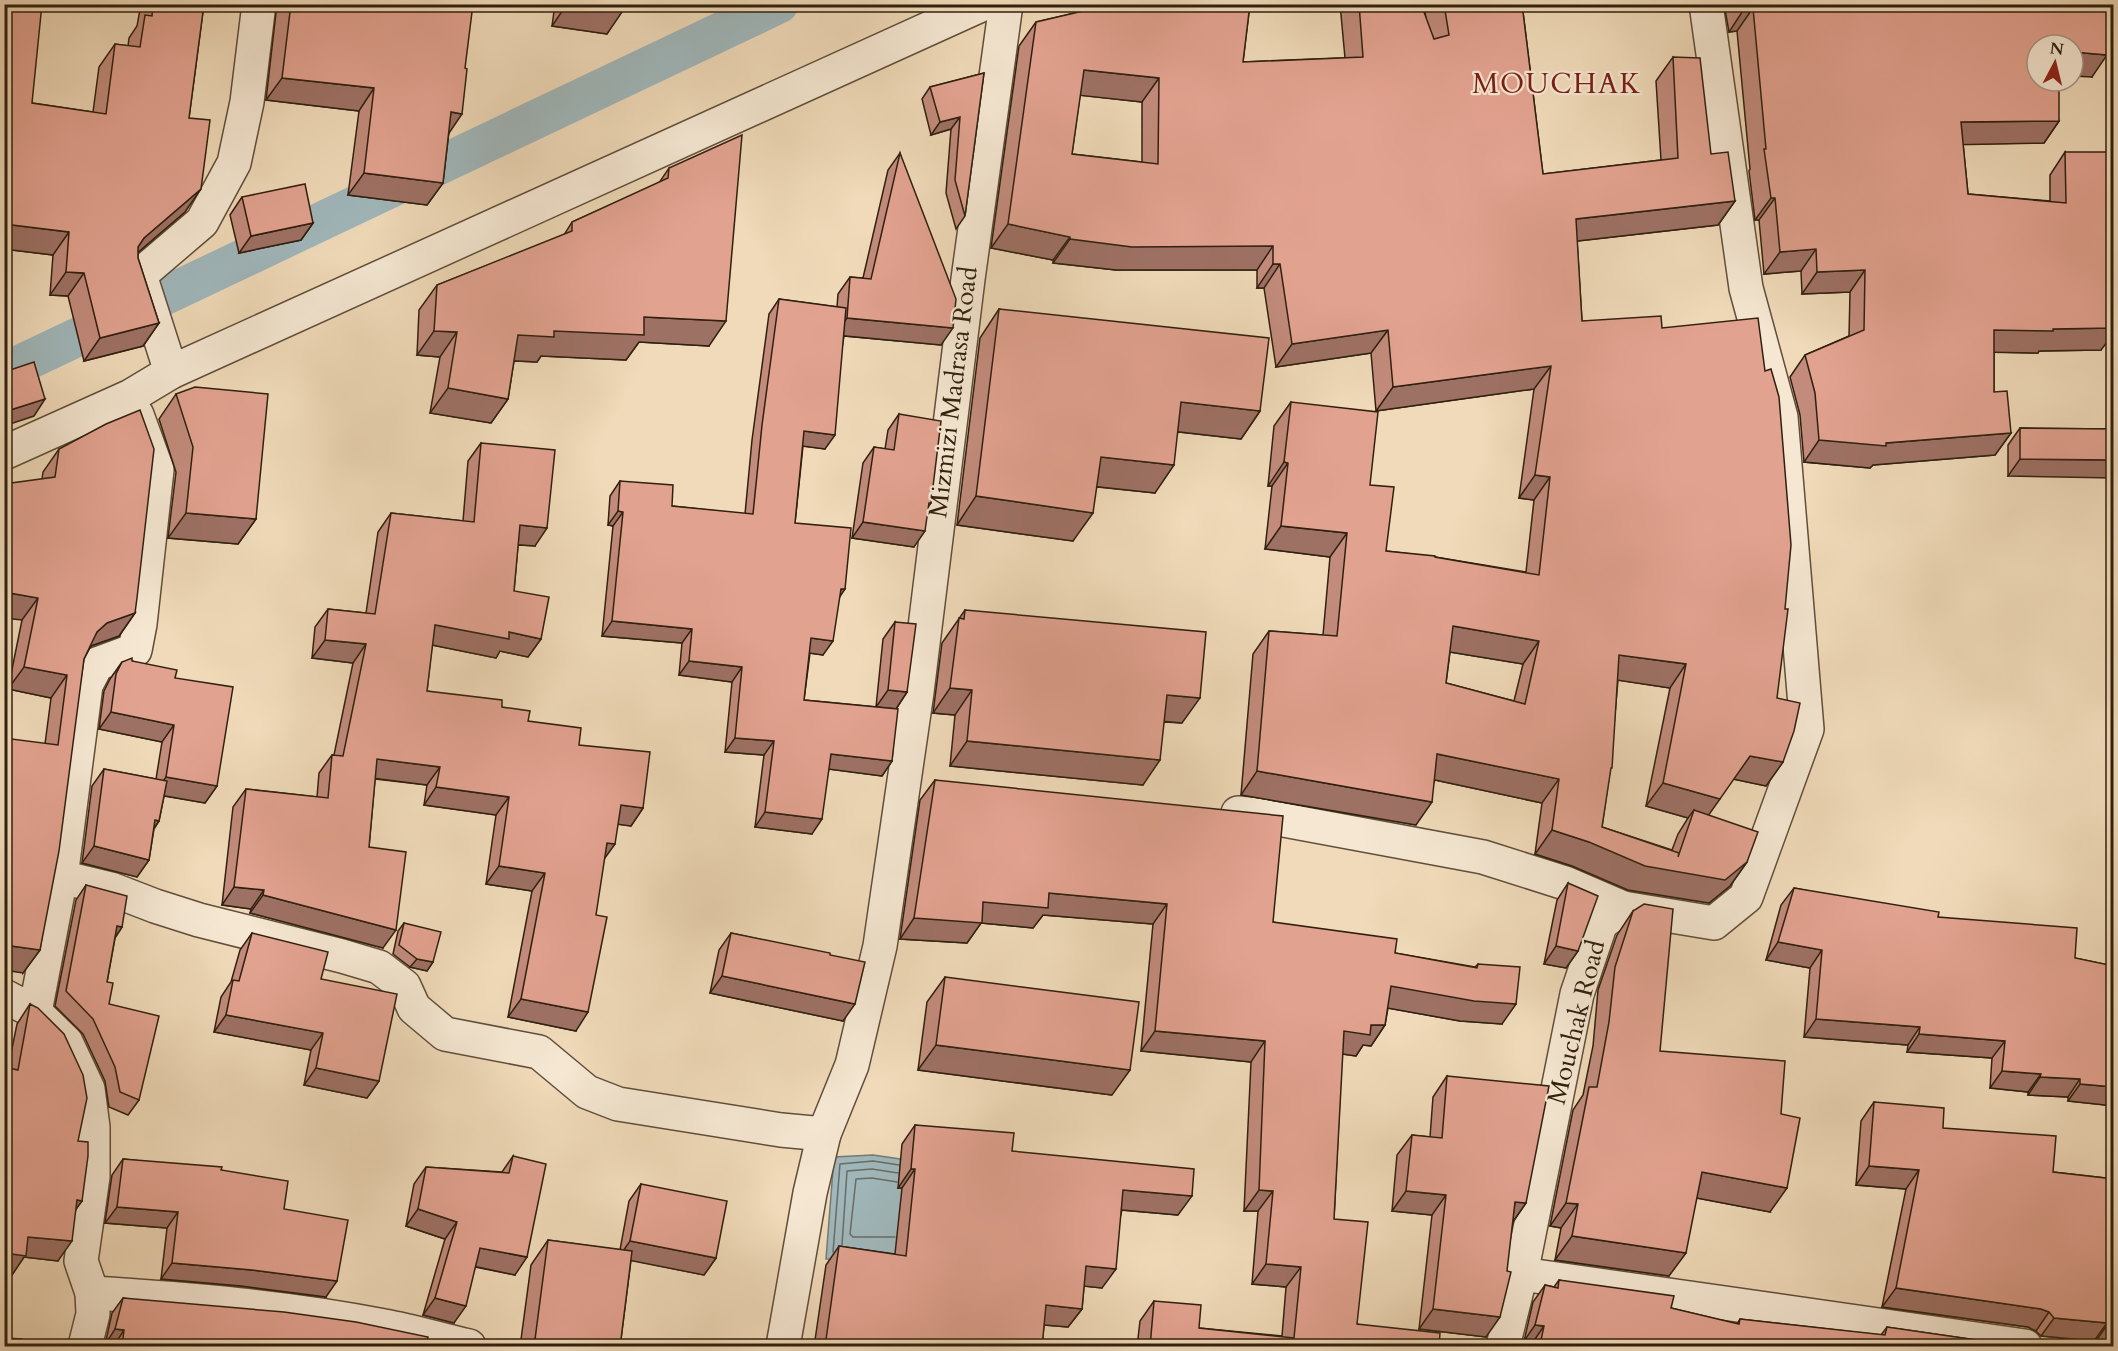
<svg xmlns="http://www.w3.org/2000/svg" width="2118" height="1351" font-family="Cardo,serif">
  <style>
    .water { fill: #a0b7bb; stroke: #737b76; stroke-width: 1.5 }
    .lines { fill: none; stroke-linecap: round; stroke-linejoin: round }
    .shore { stroke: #686c65; stroke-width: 1.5 }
    .canal { stroke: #a0b7bb; stroke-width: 39 }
    .minor-casing { stroke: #604e3a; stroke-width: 36 }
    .tertiary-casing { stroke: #604e3a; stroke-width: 36 }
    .minor { stroke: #f5e7d2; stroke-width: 33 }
    .tertiary { stroke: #f5e7d2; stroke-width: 33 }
    .wall { fill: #c28b7c; stroke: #30200f; stroke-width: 1.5; fill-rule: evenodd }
    .shaded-wall { fill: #9e7165; stroke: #30200f; stroke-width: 1.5 }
    .building { fill: #e2a290; stroke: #30200f; stroke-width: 1.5; fill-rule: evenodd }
    .labels { text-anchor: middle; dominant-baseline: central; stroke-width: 4.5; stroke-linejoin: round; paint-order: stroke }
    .street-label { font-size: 26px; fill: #30200f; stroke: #f5e7d2 }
    .quarter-label { font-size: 28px; letter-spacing: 1.5px; fill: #7a1f14; stroke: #f5e7d2 }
  </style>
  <rect width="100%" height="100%" fill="#f0dab9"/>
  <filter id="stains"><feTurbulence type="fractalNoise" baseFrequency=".00333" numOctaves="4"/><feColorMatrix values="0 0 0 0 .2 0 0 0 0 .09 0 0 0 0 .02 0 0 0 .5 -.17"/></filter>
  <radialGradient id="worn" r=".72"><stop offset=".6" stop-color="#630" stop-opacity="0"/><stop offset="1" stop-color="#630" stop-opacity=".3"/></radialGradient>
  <!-- water -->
  <polygon class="water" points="873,1155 934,1164 921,1260 826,1259 834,1157"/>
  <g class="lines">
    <!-- shore -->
    <g class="shore">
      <polyline points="895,1237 853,1237 850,1234 856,1179 872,1178 897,1182"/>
      <polyline points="842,1245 847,1171 872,1169 898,1173"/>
      <polyline points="833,1252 840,1164 873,1161 899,1165"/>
    </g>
    <!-- canal -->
    <polyline class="canal" points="4,372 779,4"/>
    <!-- minor casing -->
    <g class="minor-casing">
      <g id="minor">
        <polyline points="171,372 140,275 202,222 234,163 247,102 259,4"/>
        <polyline points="4,453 131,396 171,372 983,4"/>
        <polyline points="1238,813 1257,815 1483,857 1565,883 1623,908"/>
        <polyline points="61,877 111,889 155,906 199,920 342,956 379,967 404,986 414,1008 445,1034 539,1052 587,1092 618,1104 781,1130 824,1134"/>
        <polyline points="4,996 35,1012 66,1042 88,1089 93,1127 93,1177 81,1261 92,1293 93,1314 85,1346"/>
        <polyline points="35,1012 61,877 86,685 97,664 135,650 140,624 157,470 137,415"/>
        <polyline points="1521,1274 2025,1346"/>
        <path d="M92 1293C190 1299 288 1307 384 1326 413 1331 441 1340 469 1346"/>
        <polyline points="783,1346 810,1193 824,1134 852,1065 880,946 917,692 968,279 1006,4"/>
      </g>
    </g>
    <!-- tertiary casing -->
    <g class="tertiary-casing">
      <polyline id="tertiary" points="1503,1346 1521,1274 1577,994 1601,923 1623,908 1714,923 1746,897 1807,729 1781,417 1746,288 1706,4"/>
    </g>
    <!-- minor -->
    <use href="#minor" class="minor"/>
    <!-- tertiary -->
    <use href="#tertiary" class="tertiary"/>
  </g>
  <!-- wall -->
  <g class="wall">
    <polygon points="4,4 32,103 93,112 99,67 115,44 128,46 129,38 137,26 141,4 204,4 189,118 185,212 138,252 138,258 159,323 143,346 84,361 68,296 50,295 53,255 4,249"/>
    <polygon points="277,4 473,4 449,132 443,183 427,205 348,195 359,111 266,100"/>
    <polygon points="555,4 625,4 607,34 552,26"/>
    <path d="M1102 4H1151L1190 9 1191 4H1250L1243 62 1345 58 1340 4H1421L1426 19 1424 4H1522L1543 174 1661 160 1656 81 1673 57 1711 154 1735 201 1718 225 1577 241 1582 321 1662 328 1777 698 1783 762 1766 786 1733 779 1708 815 1747 862 1730 886 1709 903 1628 890 1572 866 1535 854 1542 803 1435 780 1416 825 1241 795 1253 654 1269 631 1323 635 1330 557 1265 549 1272 486H1268L1274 426 1291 402 1370 485 1386 551 1435 557 1526 572 1534 500 1519 498 1534 389 1376 411 1371 353 1276 367 1264 288H1257V270H1116L1053 263V260L991 248 1019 46 1036 22 1100 7ZM1080 95 1142 102V162L1072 154ZM1450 652 1523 664 1514 701 1446 683ZM1618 680 1670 688 1646 806 1688 818 1678 834 1672 850 1602 827 1610 771Z"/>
    <polygon points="1724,4 2111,4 2092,77 2037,45 2059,121 2044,143 1963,144 1968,194 2050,201 2050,175 2065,152 2101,350 2039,351 2038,353 1994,352 1994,392 2011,433 1995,455 1873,465 1870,468 1804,462 1800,415 1790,377 1805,355 1849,336 1850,292 1802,294 1801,271 1764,274 1759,220 1755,220 1749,171 1750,169 1737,31 1729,32"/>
    <polygon points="984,73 965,216 956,229 946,193 951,129 931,135 922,99 930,87"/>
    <polygon points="900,153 941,345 844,336 825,449 803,446 795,523 839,597 823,655 810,653 804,700 876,707 883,639 895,622 907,692 896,709 892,761 882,776 829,769 812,834 755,827 764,755 725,752 732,682 679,675 682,643 602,636 613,526 608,525 610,496 620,481 672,506 745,514 752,440 769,314 779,299 837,307 838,294 850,277 863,278 888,170"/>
    <polygon points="669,168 709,346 639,342 626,360 541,356 537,362 514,361 508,399 491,423 430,413 440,357 417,355 419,310 437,285 564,235 572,222 659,183"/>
    <polygon points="242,197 313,223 301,240 239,253 230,215"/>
    <polygon points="999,309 1260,411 1241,439 1178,432 1155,493 1097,487 1073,541 957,525 980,338"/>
    <polygon points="176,394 256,519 238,544 168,538 176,472 159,419"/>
    <polygon points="899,414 931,503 928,507 914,547 852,538 863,463 874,447 885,449 888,430"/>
    <polygon points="2020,428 2114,429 2008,476 2008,445"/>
    <polygon points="481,443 535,546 518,545 514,591 541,639 528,657 500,651 496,658 432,645 427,691 502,707 528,721 579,745 643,808 631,826 618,824 604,859 576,1031 508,1017 532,891 486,884 496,815 424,805 427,785 375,779 369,847 383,948 250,913 251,909 222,905 233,807 246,789 317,797 319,773 332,755 334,755 353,663 312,658 315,627 328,609 366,613 378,532 391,513 463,521 468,461"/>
    <polygon points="59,449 135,613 119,636 91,646 84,659 40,950 23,973 45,744 51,698 8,689 22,620 43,472"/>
    <polygon points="965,610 1182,723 1164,722 1143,785 950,766 955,715 933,713 942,643"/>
    <polygon points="132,661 175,678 217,786 205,803 164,796 159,821 154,829 149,860 137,877 82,863 92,786 104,769 156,779 162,742 99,729 104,691 110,679 122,662"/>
    <polygon points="935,780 1273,922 1395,953 1475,967 1478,964 1502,1024 1460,1021 1388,1008 1385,1025 1371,1046 1363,1045 1356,1056 1342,1054 1334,1219 1357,1324 1439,1347 1137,1347 1140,1321 1154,1301 1199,1328 1282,1336 1286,1287 1252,1284 1258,1211 1244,1211 1251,1062 1141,1051 1153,924 1043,915 1033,928 981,923 967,943 900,939 920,800"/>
    <polygon points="2114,781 2114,825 2111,825 2112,784"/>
    <polygon points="1568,883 1578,951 1566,968 1544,964 1557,900"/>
    <polygon points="86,885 122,927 115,938 107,982 109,1004 139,1100 128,1115 109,1107 105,1081 83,1034 55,1006 76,900"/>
    <polygon points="1794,888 1938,917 2075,958 2114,966 2114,1106 2068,1101 2068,1097 2028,1095 2028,1092 1990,1088 1992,1058 1907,1052 1908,1045 1804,1037 1810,968 1766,960 1781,905"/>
    <polygon points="1633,911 1660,1051 1770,1212 1697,1198 1669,1276 1555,1260 1561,1228 1550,1226 1573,1110 1583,1095 1593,1046 1598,990 1617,935"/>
    <polygon points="404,923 433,962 427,971 410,967 393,954 398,931"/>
    <polygon points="252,933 321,979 379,1081 367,1098 304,1085 311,1050 214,1032 221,997 231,982 240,950"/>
    <polygon points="731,933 830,955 843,1021 710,993 719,950"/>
    <polygon points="945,977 1112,1095 918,1070 927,1002"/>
    <polygon points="30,1004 78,1141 82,1201 76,1209 58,1261 24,1257 12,1275 4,1274 4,1067 8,1068 17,1024"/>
    <polygon points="1447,1076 1526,1203 1513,1222 1486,1337 1419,1329 1432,1215 1392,1211 1397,1155 1412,1135 1430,1137 1433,1097"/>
    <polygon points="1874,1102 2053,1172 2114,1179 2114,1346 2094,1344 2094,1341 2041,1336 2036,1331 2028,1327 1882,1307 1906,1189 1856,1185 1861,1121"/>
    <polygon points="915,1125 1012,1151 1178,1215 1122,1210 1102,1288 1084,1286 1082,1309 1068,1327 1044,1325 1042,1347 814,1347 826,1265 839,1246 895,1254 902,1188 898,1188 902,1144"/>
    <polygon points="513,1156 515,1275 475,1267 454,1323 423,1315 445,1239 406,1226 414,1184 426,1167 502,1172"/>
    <polygon points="123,1159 221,1170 284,1209 326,1297 241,1286 161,1279 167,1228 105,1223 112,1175"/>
    <polygon points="641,1184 716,1258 704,1275 631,1260 620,1347 520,1347 531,1265 548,1240 620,1250 629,1201"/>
    <polygon points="1559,1280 1671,1308 1737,1324 1740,1319 1881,1335 1887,1327 2025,1347 1532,1347 1533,1342 1524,1341 1533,1302 1545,1285 1554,1287"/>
    <polygon points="123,1298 426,1347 113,1347 114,1346 105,1345 112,1313"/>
  </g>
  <!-- shaded-wall -->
  <g class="shaded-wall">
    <polygon points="567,4 593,4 624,9 607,34 552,26"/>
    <polygon points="1753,8 1737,31 1729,32 1744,9"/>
    <polygon points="2073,52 2107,55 2092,77 2073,76"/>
    <polygon points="1084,70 1159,78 1142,102 1067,94"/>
    <polygon points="282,78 374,88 359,111 266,100"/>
    <polygon points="451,112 462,114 447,136"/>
    <polygon points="960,117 951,129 931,135 940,122"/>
    <polygon points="2059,121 2044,143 1945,145 1961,122"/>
    <polygon points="364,173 443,183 427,205 348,195"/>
    <polygon points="201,189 185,212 128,261 144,238"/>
    <polygon points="1771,198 1775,198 1759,220 1755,220"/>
    <polygon points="1735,201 1718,225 1560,243 1576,219"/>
    <polygon points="313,223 301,240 239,253 251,236"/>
    <polygon points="4,224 69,232 53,255 4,249"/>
    <polygon points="1008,224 1070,237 1053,260 991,248"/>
    <polygon points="1070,239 1273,246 1257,270 1116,270 1053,263"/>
    <polygon points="1816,249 1801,271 1764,274 1780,252"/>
    <polygon points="1273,264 1280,264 1264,288 1257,288"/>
    <polygon points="1865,270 1850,292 1802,294 1817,272"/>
    <polygon points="66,272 84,273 68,296 50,295"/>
    <polygon points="644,317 726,321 709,346 639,342 626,360 541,356 537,362 501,360 518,335"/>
    <polygon points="847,318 953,328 941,345 835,335"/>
    <polygon points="159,323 143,346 84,361 100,338"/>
    <polygon points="2114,328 2114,333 2101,350 2039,351 2038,353 1979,352 1994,330"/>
    <polygon points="1388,330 1371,353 1276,367 1292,344"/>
    <polygon points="434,331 457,332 440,357 417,355"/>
    <polygon points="1551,366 1534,389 1376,411 1393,387"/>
    <polygon points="448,388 508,399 491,423 430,413"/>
    <polygon points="45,399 34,416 4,426 4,412"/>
    <polygon points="1181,402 1260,411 1241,439 1162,430"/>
    <polygon points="804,431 835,435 825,449 794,445"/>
    <polygon points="2011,433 1995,455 1873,465 1870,468 1804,462 1819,440 1886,443"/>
    <polygon points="1101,457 1174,465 1155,493 1081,485"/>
    <polygon points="2020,459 2114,460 2114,478 2008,476"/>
    <polygon points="1284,462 1288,463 1272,486 1268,486"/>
    <polygon points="1535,475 1550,477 1534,500 1519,498"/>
    <polygon points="976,496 1093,513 1073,541 957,525"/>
    <polygon points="618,511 623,512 613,526 608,525"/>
    <polygon points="186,513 256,519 238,544 168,538"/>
    <polygon points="863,522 925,531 914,547 852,538"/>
    <polygon points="520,525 547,528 535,546 508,544"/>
    <polygon points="1281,526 1347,533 1330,557 1265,549"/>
    <polygon points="841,589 845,589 835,604"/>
    <polygon points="4,592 38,598 22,620 4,618"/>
    <polygon points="135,613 119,636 91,646 81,655 97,632 107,623"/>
    <polygon points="612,621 692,629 682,643 602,636"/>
    <polygon points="435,625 509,632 541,639 528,657 500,651 496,658 422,643"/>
    <polygon points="1453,626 1539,641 1523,664 1437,650"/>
    <polygon points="811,638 833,641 823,655 801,652"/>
    <polygon points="325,640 366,644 353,663 312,658"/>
    <polygon points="1619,655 1686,664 1670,688 1603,678"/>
    <polygon points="689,661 742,667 732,682 679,675"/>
    <polygon points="24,667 67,675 51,698 8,689"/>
    <polygon points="950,688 972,690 955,715 933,713"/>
    <polygon points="888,690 907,692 896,709 876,707"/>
    <polygon points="1167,695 1200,698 1182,723 1150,720"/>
    <polygon points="111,712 174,725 162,742 99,729"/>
    <polygon points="735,738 774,741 764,755 725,752"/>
    <polygon points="967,741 1160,760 1143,785 950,766"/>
    <polygon points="831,754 892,761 882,776 820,768"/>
    <polygon points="1437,754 1559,779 1542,803 1421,777"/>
    <polygon points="1750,756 1783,762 1766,786 1733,779"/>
    <polygon points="377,759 440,767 427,785 364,777"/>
    <polygon points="1257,771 1432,802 1416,825 1241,795"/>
    <polygon points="166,777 217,786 205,803 154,794"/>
    <polygon points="1663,783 1720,799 1703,823 1694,810 1688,818 1646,806"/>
    <polygon points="436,787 509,797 496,815 424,805"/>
    <polygon points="621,805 643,808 631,826 608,823"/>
    <polygon points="765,812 822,819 812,834 755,827"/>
    <polygon points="155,820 159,821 147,838"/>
    <polygon points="1552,830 1589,842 1747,862 1730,886 1709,903 1628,890 1572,866 1535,854"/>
    <polygon points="607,843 615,844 602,862"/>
    <polygon points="94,846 149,860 137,877 82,863"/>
    <polygon points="499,866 545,873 532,891 486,884"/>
    <polygon points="234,887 264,890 251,909 222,905"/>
    <polygon points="1049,893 1167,904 1153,924 1043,915 1033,928 981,923 967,943 900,939 914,918 983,902"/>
    <polygon points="263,895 396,930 383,948 250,913"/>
    <polygon points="117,926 122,927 112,942"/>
    <polygon points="1778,942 1822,950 1810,968 1766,960"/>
    <polygon points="4,945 40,950 23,973 4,970"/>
    <polygon points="1556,946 1578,951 1566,968 1544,964"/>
    <polygon points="417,959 433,962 427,971 410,967"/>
    <polygon points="722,976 855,1004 843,1021 710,993"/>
    <polygon points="1391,986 1516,1004 1502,1024 1460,1021 1376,1006"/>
    <polygon points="521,999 588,1012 576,1031 508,1017"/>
    <polygon points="226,1015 323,1033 311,1050 214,1032"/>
    <polygon points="1816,1019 1920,1027 1908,1045 1804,1037"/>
    <polygon points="1371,1025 1385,1025 1371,1046 1363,1045 1356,1056 1329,1052 1344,1031"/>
    <polygon points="1155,1031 1265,1041 1251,1062 1141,1051"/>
    <polygon points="1919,1034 2005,1041 1992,1058 1907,1052"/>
    <polygon points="936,1045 1130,1070 1112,1095 918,1070"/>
    <polygon points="316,1068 379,1081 367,1098 304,1085"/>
    <polygon points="2002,1071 2041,1074 2028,1092 1990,1088"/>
    <polygon points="2040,1077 2080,1079 2068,1097 2028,1095"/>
    <polygon points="2080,1084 2114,1087 2114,1106 2068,1101"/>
    <polygon points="1869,1166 1919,1170 1906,1189 1856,1185"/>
    <polygon points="911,1169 915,1169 902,1188 898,1188"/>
    <polygon points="1702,1172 1787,1188 1770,1212 1686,1196"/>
    <polygon points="1123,1190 1192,1196 1178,1215 1110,1209"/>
    <polygon points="1259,1190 1273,1191 1258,1211 1244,1211"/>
    <polygon points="1406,1191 1446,1195 1432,1215 1392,1211"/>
    <polygon points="77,1200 82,1201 68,1220"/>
    <polygon points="1515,1202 1526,1203 1512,1223"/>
    <polygon points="1566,1203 1578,1204 1561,1228 1550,1226"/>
    <polygon points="117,1207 178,1212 167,1228 105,1223"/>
    <polygon points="418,1209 457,1222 445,1239 406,1226"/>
    <polygon points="1572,1236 1686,1253 1669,1276 1555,1260"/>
    <polygon points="28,1237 72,1241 58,1261 24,1257 12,1275 4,1274 4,1253"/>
    <polygon points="630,1241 716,1258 704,1275 618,1258"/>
    <polygon points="480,1248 527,1257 515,1275 468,1265"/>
    <polygon points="172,1263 252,1270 337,1281 326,1297 241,1286 161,1279"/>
    <polygon points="1266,1264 1301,1267 1286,1287 1252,1284"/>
    <polygon points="1086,1266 1116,1269 1102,1288 1073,1285"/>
    <polygon points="1896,1288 2041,1309 2049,1312 2036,1331 2028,1327 1882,1307"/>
    <polygon points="435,1298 466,1306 454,1323 423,1315"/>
    <polygon points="1046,1305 1082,1309 1068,1327 1033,1324"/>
    <polygon points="1433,1309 1500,1317 1486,1337 1419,1329"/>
    <polygon points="2054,1318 2107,1323 2094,1341 2041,1336"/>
    <polygon points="1535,1325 1544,1326 1533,1342 1524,1341"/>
    <polygon points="2107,1325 2114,1326 2114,1346 2094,1344"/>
    <polygon points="115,1329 124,1330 114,1346 105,1345"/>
    <polygon points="1541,1340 1555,1343 1552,1347 1536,1347"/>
  </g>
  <!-- building -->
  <g class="building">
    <polygon points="4,4 42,4 32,103 106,114 115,44 140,47 145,15 152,16 153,4 204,4 189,118 210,120 201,189 144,238 138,247 138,258 159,323 100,338 84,273 66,272 69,232 4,224"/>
    <polygon points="291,4 473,4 465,68 467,69 462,114 451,112 443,183 364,173 374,88 282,78"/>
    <polygon points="593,4 625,4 624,9"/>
    <path d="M1105 4H1151L1204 10 1205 4H1250L1243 62 1363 57 1359 4H1421L1434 39 1449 35 1444 4H1522L1543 174 1678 158 1673 57 1700 58 1711 154 1728 152 1735 201 1576 219 1582 321 1661 316 1662 328 1758 318 1765 371 1771 369 1779 397 1791 545 1785 609H1788L1777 698 1800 703 1794 731 1783 762 1750 756 1720 799 1663 783 1686 664 1619 655 1612 768H1611L1602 827 1679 853 1678 857 1694 810 1758 832 1747 862 1725 880 1645 866 1589 842 1552 830 1559 779 1437 754 1432 802 1257 771 1269 631 1337 636 1347 533 1281 526 1288 463 1284 462 1291 402 1378 412 1370 485 1394 487 1386 551 1435 556V557L1539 575 1550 477 1535 475 1551 366 1393 387 1388 330 1292 344 1280 264H1273V246L1132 247 1070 239V237L1008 224 1036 22 1105 6ZM1084 70 1159 78 1158 164 1072 154ZM1453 626 1539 641 1525 704 1446 683Z"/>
    <polygon points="1743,4 2111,4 2107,55 2073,52 2073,45 2037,45 2037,81 2059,81 2059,121 1961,122 1968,194 2066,203 2065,152 2114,152 2114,328 2053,329 2053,331 1994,330 1994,392 2007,391 2011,433 1886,443 1886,446 1819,440 1815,393 1805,355 1864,330 1865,270 1817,272 1816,249 1780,252 1775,198 1771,198 1764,149 1766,149 1753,8 1744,9"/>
    <polygon points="984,73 965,216 955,180 960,117 940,122 930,87"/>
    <polygon points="742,135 726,321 644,317 644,335 554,331 554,337 518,335 508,399 448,388 457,332 434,331 437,285 572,231 572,222 668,178 669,168"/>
    <polygon points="900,153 956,299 953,328 847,318 850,277 871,279"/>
    <polygon points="305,184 313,223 251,236 242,197"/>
    <polygon points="779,299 846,308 835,435 804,431 795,523 851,528 845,589 841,589 833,641 811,638 804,700 898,709 892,761 831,754 822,819 765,812 774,741 735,738 742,667 689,661 692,629 612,621 623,512 618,511 620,481 673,485 672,506 753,514 762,425"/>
    <polygon points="999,309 1269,338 1260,411 1181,402 1174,465 1101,457 1093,513 976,496"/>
    <polygon points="34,362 45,399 4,412 4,372"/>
    <polygon points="195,387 268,394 256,519 186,513 193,447 176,394"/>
    <polygon points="140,410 154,449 137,598 135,613 107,623 97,632 84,659 59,851 40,950 4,945 4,738 58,745 67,675 24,667 38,598 4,592 4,484 55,477 59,449 106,424"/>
    <polygon points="899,414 941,421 931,503 929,503 925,531 863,522 874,447 894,450"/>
    <polygon points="2020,428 2114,429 2114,460 2020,459"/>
    <polygon points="481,443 555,450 547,528 520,525 514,591 549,597 541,639 509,632 509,639 435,625 427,691 502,700 502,707 530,711 528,721 581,728 579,745 650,752 643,808 621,805 615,844 607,843 596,915 607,917 588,1012 521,999 545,873 499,866 509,797 436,787 440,767 377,759 369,847 406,852 396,930 263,895 264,890 234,887 246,789 328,798 332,755 343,756 366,644 325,640 328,609 375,614 391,513 474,522"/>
    <polygon points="965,610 1206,632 1200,698 1167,695 1160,760 967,741 972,690 950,688 959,618 964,619"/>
    <polygon points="895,622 916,624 907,692 888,690"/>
    <polygon points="132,658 132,661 177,670 175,678 233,687 217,786 166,777 174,725 111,712 116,674 122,662"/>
    <polygon points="104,769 167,781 159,821 155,820 149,860 94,846"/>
    <polygon points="935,780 1283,816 1273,922 1397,939 1395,953 1477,968 1478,964 1520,967 1516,1004 1474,1001 1391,986 1385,1025 1371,1025 1370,1035 1344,1031 1334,1219 1368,1222 1357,1324 1440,1333 1439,1347 1150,1347 1154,1301 1201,1305 1199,1328 1294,1338 1301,1267 1266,1264 1273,1191 1259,1190 1265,1041 1155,1031 1167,904 1049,893 1048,908 983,902 982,923 914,918"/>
    <polygon points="1568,883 1598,896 1578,951 1556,946"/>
    <polygon points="86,885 127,896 122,927 117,926 107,982 113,983 109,1004 159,1016 139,1100 120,1092 115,1067 93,1019 66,991"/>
    <polygon points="1794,888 1939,912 1938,917 2077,928 2075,958 2114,966 2114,1087 2080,1084 2080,1079 2040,1077 2041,1074 2002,1071 2005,1041 1919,1034 1920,1027 1816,1019 1822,950 1778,942"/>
    <polygon points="1644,904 1673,909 1660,1051 1785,1061 1781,1114 1800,1118 1787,1188 1702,1172 1686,1253 1572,1236 1578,1204 1566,1203 1589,1087 1597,1087 1609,1022 1615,967 1633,911"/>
    <polygon points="404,923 441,932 433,962 417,959 399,945"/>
    <polygon points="252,933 328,952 321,979 397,994 379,1081 316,1068 323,1033 226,1015 233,980 239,981"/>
    <polygon points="731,933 830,953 830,955 865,962 855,1004 722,976"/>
    <polygon points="945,977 1139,1002 1130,1070 936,1045"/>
    <polygon points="30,1004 38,1008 64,1034 83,1075 87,1098 78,1141 88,1142 88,1156 82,1201 77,1200 72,1241 28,1237 26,1256 4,1253 4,1067 18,1070"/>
    <polygon points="1447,1076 1549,1086 1526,1203 1515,1202 1507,1271 1511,1272 1500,1317 1433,1309 1446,1195 1406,1191 1412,1135 1442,1138"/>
    <polygon points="1874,1102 1944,1108 1943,1128 2056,1136 2053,1172 2114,1179 2114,1326 2107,1325 2107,1323 2054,1318 2049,1312 2041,1309 1896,1288 1919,1170 1869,1166"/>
    <polygon points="915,1125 1014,1133 1012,1151 1194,1169 1192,1196 1123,1190 1116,1269 1086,1266 1082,1309 1046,1305 1042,1347 825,1347 839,1246 906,1256 915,1169 911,1169"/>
    <polygon points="513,1156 546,1164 527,1257 480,1248 466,1306 435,1298 457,1222 418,1209 426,1167 509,1173"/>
    <polygon points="123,1159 222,1167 221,1170 288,1181 284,1209 348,1220 337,1281 252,1270 172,1263 178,1212 117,1207"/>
    <polygon points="641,1184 727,1201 716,1258 630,1241"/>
    <polygon points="548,1240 632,1251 620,1347 534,1347"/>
    <polygon points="1559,1280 1674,1296 1671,1308 1739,1324 1740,1319 1885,1335 1887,1327 2025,1347 1554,1347 1555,1343 1541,1340 1544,1326 1535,1325 1545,1285 1558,1288"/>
    <polygon points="123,1298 284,1312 356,1322 428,1337 426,1347 122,1347 124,1330 115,1329"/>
    <polygon points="4,1338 22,1339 22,1347 4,1347"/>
  </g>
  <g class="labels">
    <!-- street labels -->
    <g class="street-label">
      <text transform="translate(953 392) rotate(-83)">Mizmizi Madrasa Road</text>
      <text transform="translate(1576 1022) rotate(-76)">Mouchak Road</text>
    </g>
    <!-- quarter labels -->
    <g class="quarter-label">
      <text x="1557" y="84">MOUCHAK</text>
    </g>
  </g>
  <!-- margin -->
  <rect width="2118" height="1351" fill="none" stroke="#f0dab9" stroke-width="24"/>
  <rect x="6" y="6" width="2106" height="1339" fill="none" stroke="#30200f" stroke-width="3"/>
  <rect x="12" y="12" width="2094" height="1327" fill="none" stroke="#30200f" stroke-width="1.5"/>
  <!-- north arrow -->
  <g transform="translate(2055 63) rotate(7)"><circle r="28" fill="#f5e7d2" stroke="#a69784" stroke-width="1.5"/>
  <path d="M0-4.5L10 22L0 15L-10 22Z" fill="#8f2418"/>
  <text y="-9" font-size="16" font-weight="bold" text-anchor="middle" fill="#30200f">N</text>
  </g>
  <rect width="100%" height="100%" filter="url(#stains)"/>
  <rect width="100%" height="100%" fill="url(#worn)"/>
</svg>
